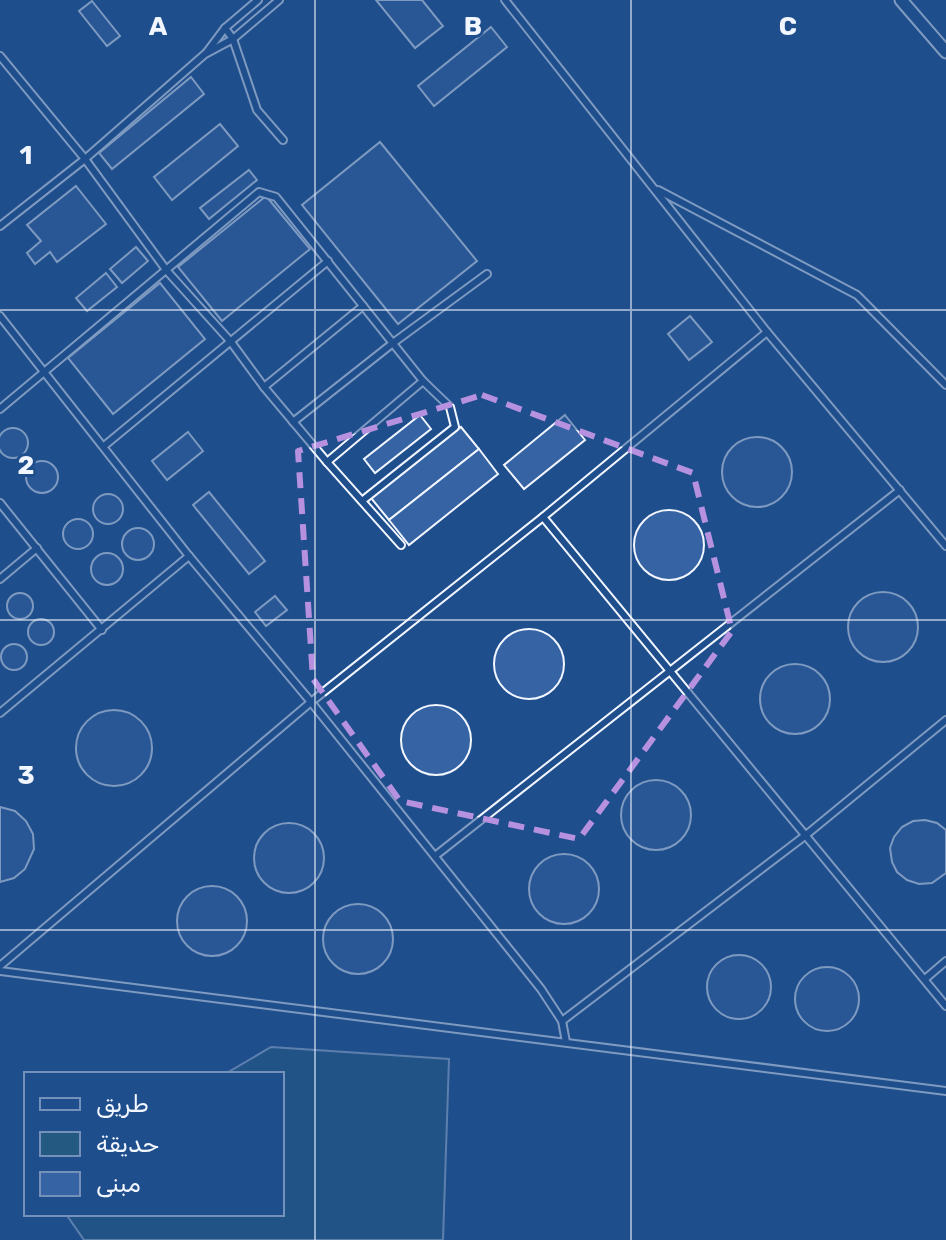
<svg xmlns="http://www.w3.org/2000/svg" width="946" height="1240" font-family="Rubik,'Noto Sans Arabic',sans-serif">
  <style>
    .green { fill: #245a82; stroke: #a8bbd7; stroke-width: 2 }
    .building { fill: #3563a3; stroke: #f2f6ff; stroke-width: 2 }
    .lines { fill: none; stroke-linecap: round; stroke-linejoin: round }
    .service-casing { stroke: #f2f6ff; stroke-width: 10 }
    .minor-casing { stroke: #f2f6ff; stroke-width: 15 }
    .service { stroke: #1f4e8c; stroke-width: 6 }
    .minor { stroke: #1f4e8c; stroke-width: 11 }
    .marked { fill: none; stroke: #b691df; stroke-width: 6; stroke-dasharray: 16 10; stroke-linejoin: round }
    .grid { fill: none; stroke: #f2f6ff; stroke-width: 2; stroke-opacity: 0.55 }
    .grid-label { font-size: 26px; text-anchor: middle; font-weight: bold; fill: #f2f6ff; stroke: #1f4e8c; stroke-width: 6; stroke-linejoin: round; paint-order: stroke }
  </style>
  <rect width="100%" height="100%" fill="#1f4e8c"/>
  <!-- green -->
  <polygon class="green" points="271,1047 449,1059 443,1240 84,1240 66,1214 282,1214 282,1074 225,1074"/>
  <!-- building -->
  <g class="building">
    <polygon points="376,0 422,0 443,26 415,48"/>
    <polygon points="92,1 120,36 107,46 79,11"/>
    <polygon points="491,27 507,47 434,106 418,86"/>
    <polygon points="191,77 204,94 112,169 99,153"/>
    <polygon points="220,124 238,146 172,200 154,177"/>
    <polygon points="380,142 477,261 398,324 302,205"/>
    <polygon points="249,170 257,180 209,219 200,208"/>
    <polygon points="76,186 106,224 57,262 50,252 35,264 27,253 41,241 27,225"/>
    <polygon points="266,196 310,249 222,321 178,267"/>
    <polygon points="136,247 148,261 122,283 110,269"/>
    <polygon points="106,273 117,287 87,311 76,298"/>
    <polygon points="160,283 205,339 113,414 68,358"/>
    <polygon points="690,316 712,342 689,360 668,334"/>
    <polygon points="420,415 431,429 375,473 364,459"/>
    <polygon points="565,415 585,440 524,489 504,465"/>
    <polygon points="461,427 479,449 389,520 371,498"/>
    <circle cx="13" cy="443" r="15"/>
    <polygon points="188,432 203,451 167,480 152,461"/>
    <circle cx="757" cy="472" r="35"/>
    <polygon points="479,449 498,474 409,545 389,520"/>
    <circle cx="42" cy="477" r="16"/>
    <polygon points="209,492 265,561 249,574 193,505"/>
    <circle cx="108" cy="509" r="15"/>
    <circle cx="669" cy="545" r="35"/>
    <circle cx="78" cy="534" r="15"/>
    <circle cx="138" cy="544" r="16"/>
    <circle cx="107" cy="569" r="16"/>
    <circle cx="883" cy="627" r="35"/>
    <circle cx="20" cy="606" r="13"/>
    <polygon points="275,596 287,610 266,626 255,612"/>
    <circle cx="41" cy="632" r="13"/>
    <circle cx="529" cy="664" r="35"/>
    <circle cx="14" cy="657" r="13"/>
    <circle cx="795" cy="699" r="35"/>
    <circle cx="436" cy="740" r="35"/>
    <circle cx="114" cy="748" r="38"/>
    <circle cx="656" cy="815" r="35"/>
    <polygon points="0,807 15,811 26,821 33,834 34,849 25,869 14,878 0,882"/>
    <polygon points="925,820 937,823 946,830 946,873 932,883 919,884 907,880 897,872 892,862 890,848 894,837 902,827 913,821"/>
    <circle cx="289" cy="858" r="35"/>
    <circle cx="564" cy="889" r="35"/>
    <circle cx="212" cy="921" r="35"/>
    <circle cx="358" cy="939" r="35"/>
    <circle cx="739" cy="987" r="32"/>
    <circle cx="827" cy="999" r="32"/>
  </g>
  <g class="lines">
    <!-- service casing -->
    <g class="service-casing">
      <g id="service">
        <polyline points="505,0 767,332 946,546"/>
        <polyline points="225,28 233,39 257,110 283,140"/>
        <polyline points="207,52 225,28 258,0"/>
        <polyline points="0,56 85,159 167,271 231,342 264,387 327,462 401,545"/>
        <polyline points="658,190 857,295 946,385"/>
        <polyline points="0,226 85,159 205,54 233,39 279,0"/>
        <polyline points="0,316 189,556 311,702 541,989 562,1021 566,1042"/>
        <polyline points="264,387 363,306"/>
        <polyline points="0,409 259,192 276,197 423,381 450,407 455,427 362,501"/>
        <polyline points="293,422 393,343 487,274"/>
        <polyline points="104,446 328,261"/>
        <polyline points="327,462 423,381"/>
        <polyline points="0,503 102,630"/>
        <polyline points="543,517 946,1006"/>
        <polyline points="0,579 37,548"/>
        <polyline points="0,713 189,556"/>
        <polyline points="435,856 900,490"/>
        <polyline points="0,966 311,702 543,517 767,332"/>
        <polyline points="0,971 946,1091"/>
        <polyline points="925,979 946,961"/>
        <polyline points="562,1021 806,835 946,720"/>
      </g>
    </g>
    <!-- minor casing -->
    <g class="minor-casing">
      <polyline id="minor" points="901,0 946,52"/>
    </g>
    <!-- service -->
    <use href="#service" class="service"/>
    <!-- minor -->
    <use href="#minor" class="minor"/>
  </g>
  <!-- marked area -->
  <path d="M0 0H946V1240H0ZM482 395 693 473 732 631 579 839 400 801 313 679 298 451Z" fill="#1f4e8c" fill-opacity=".55" fill-rule="evenodd"/>
  <path class="marked" d="M482 395 693 473 732 631 579 839 400 801 313 679 298 451Z"/>
  <!-- grid -->
  <path class="grid" d="M315 0V1240M631 0V1240M0 310H946M0 620H946M0 930H946"/>
  <g class="grid-label">
    <text x="158" y="35">A</text>
    <text x="473" y="35">B</text>
    <text x="788" y="35">C</text>
    <text x="26" y="164">1</text>
    <text x="26" y="474">2</text>
    <text x="26" y="784">3</text>
  </g>
  <!-- legend -->
  <rect x="24" y="1072" width="260" height="144" fill="#1f4e8c" stroke="#7391ba" stroke-width="2"/>
  <rect x="40" y="1098" width="40" height="12" fill="#1f4e8c" stroke="#7391ba" stroke-width="2"/>
  <text x="96" y="1112" font-size="24" fill="#f2f6ff">طريق</text>
  <rect x="40" y="1132" width="40" height="24" fill="#245a82" stroke="#7391ba" stroke-width="2"/>
  <text x="96" y="1152" font-size="24" fill="#f2f6ff">حديقة</text>
  <rect x="40" y="1172" width="40" height="24" fill="#3563a3" stroke="#7391ba" stroke-width="2"/>
  <text x="96" y="1192" font-size="24" fill="#f2f6ff">مبنى</text>
</svg>
